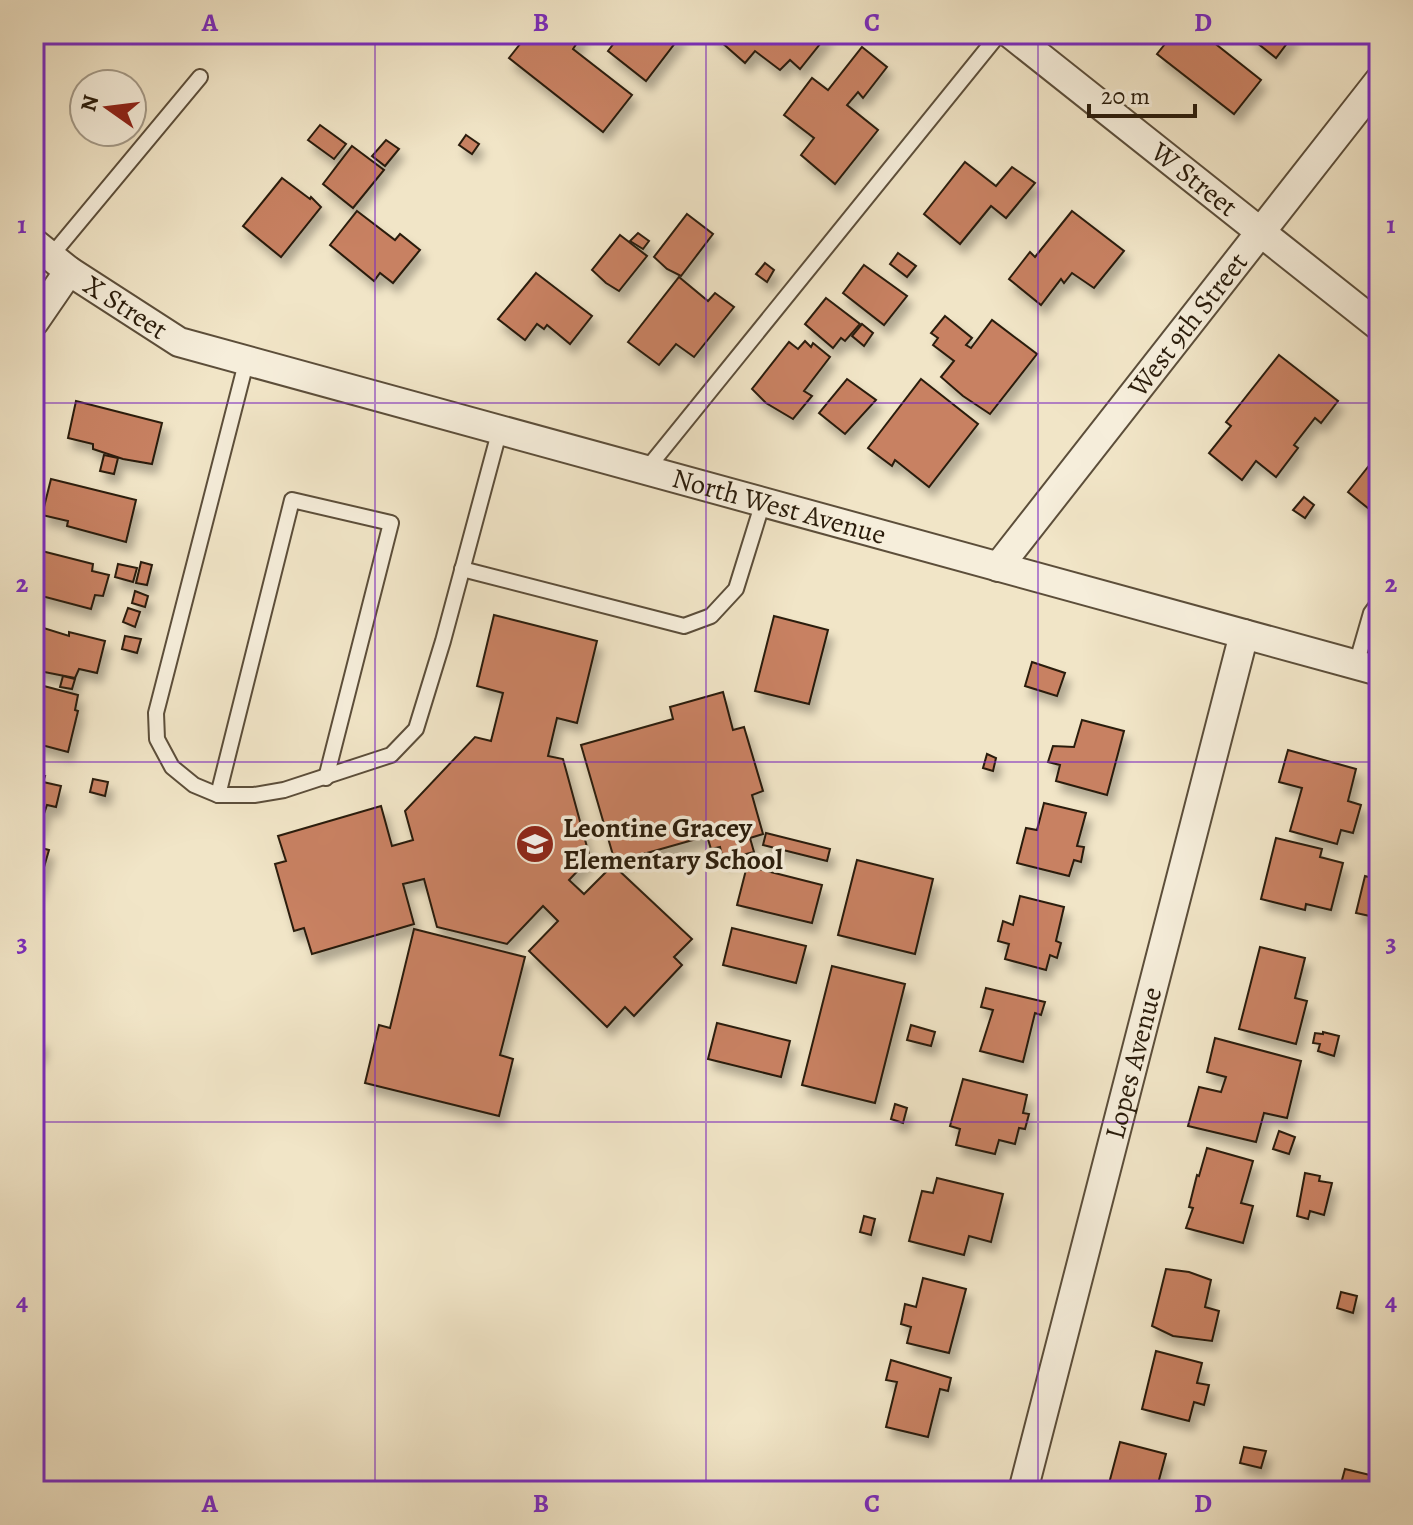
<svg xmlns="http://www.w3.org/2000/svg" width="1413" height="1525" font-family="Alegreya,serif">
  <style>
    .building { fill: #c88162; stroke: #2a1c0b; stroke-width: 2; filter: url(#shadow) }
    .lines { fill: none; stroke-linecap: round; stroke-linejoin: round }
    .service-casing { stroke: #5c4e3a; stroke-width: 18 }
    .minor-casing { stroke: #5c4e3a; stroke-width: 32 }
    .service { stroke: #f6eedb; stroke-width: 14 }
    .minor { stroke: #f6eedb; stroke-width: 28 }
    .grid { fill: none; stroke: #7b2cbf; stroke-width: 2; stroke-opacity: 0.55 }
    .labels { text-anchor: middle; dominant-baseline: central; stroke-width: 7; stroke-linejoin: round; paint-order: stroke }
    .street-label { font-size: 28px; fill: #2a1c0b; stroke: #f6eedb }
    .poi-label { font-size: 28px; font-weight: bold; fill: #2a1c0b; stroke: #f6eedb; text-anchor: start }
    .neatline { fill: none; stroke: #7b2cbf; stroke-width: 3 }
    .grid-label { font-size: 26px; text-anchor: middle; font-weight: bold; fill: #7b2cbf }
  </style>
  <defs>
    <filter id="shadow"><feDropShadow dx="5" dy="9" stdDeviation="4" flood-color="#0004"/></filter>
  </defs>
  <rect width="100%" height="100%" fill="#f1e5c7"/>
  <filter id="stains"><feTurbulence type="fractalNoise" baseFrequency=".0025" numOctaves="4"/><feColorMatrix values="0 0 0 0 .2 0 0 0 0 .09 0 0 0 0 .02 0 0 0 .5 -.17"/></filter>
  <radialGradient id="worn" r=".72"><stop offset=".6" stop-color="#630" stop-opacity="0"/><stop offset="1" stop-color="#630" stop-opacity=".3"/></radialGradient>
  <!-- building -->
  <g class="building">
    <polygon points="528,34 583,34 573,49 632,95 603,132 509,58"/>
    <polygon points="621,34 682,34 646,81 608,51"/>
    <polygon points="712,34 828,34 800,69 790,60 780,70 755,51 745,63"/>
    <polygon points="1173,34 1203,34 1261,80 1234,114 1157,54"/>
    <polygon points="1252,34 1294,34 1276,58 1251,38"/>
    <polygon points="862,47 887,67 863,98 858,92 847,105 878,130 835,184 801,155 814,138 784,115 812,78 828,90"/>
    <polygon points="320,125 346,144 334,159 308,140"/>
    <polygon points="466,135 479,144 472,154 459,145"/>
    <polygon points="386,140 399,149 385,166 372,156"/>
    <polygon points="352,146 384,170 353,208 323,184"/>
    <polygon points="965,162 996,186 1012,167 1035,183 1006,218 991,206 960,244 924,214"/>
    <polygon points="282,178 310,199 311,197 321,207 281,257 243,226"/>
    <polygon points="357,211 395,240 400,234 420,250 393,283 380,273 374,281 330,245"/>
    <polygon points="1072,211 1124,251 1094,288 1072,273 1064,283 1061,279 1041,305 1009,279 1030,252 1035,257"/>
    <polygon points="687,214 713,234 681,276 667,269 654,257"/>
    <polygon points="638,233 649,241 643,249 630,241"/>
    <polygon points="620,235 647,256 619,291 606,283 592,270"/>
    <polygon points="898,253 916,266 907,277 890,264"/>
    <polygon points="765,263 774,270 767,282 756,274"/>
    <polygon points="864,265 907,296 884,325 843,293"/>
    <polygon points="536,273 592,316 570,344 547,325 544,329 537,324 525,340 498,319"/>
    <polygon points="679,277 708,301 715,293 734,307 694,357 676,344 659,365 628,342"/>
    <polygon points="826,298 860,324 845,341 841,338 833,348 805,324"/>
    <polygon points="945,316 972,338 966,345 971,348 992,320 1037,354 990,414 963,396 941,377 954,361 933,345 938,338 931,333"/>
    <polygon points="862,324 873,333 864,346 852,336"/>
    <polygon points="805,341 811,347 813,343 830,357 804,391 812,396 793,419 766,403 752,389 789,342 798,349"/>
    <polygon points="1279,355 1338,401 1321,423 1315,418 1294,445 1298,448 1276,477 1256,461 1242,480 1209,453 1231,426 1226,422"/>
    <polygon points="847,379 876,400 845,434 819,413"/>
    <polygon points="921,379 978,424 929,487 895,460 892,466 868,448"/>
    <polygon points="76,401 162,423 152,464 123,459 93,449 93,444 68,438"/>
    <polygon points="1379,453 1379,517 1348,492"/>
    <polygon points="104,455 118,458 114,474 100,471"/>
    <polygon points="51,479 136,500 126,542 67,526 68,521 42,515"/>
    <polygon points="1304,497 1314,505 1305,518 1293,510"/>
    <polygon points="34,549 93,564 92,571 109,575 103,596 95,595 91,609 34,594"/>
    <polygon points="141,562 152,565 147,585 136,583"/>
    <polygon points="118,564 137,568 133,582 115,577"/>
    <polygon points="135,591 148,596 145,607 132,603"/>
    <polygon points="128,608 140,612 135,627 123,622"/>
    <polygon points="494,615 597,641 577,723 557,718 548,756 563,759 590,858 569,880 584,894 613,865 692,939 674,957 682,965 634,1016 625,1007 607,1027 529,951 558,921 543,906 507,944 437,927 424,879 403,884 414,924 312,954 304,928 294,931 275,864 286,861 278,836 381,806 392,846 413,840 405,811 475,737 491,741 503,693 477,686"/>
    <polygon points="774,616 828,630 809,704 755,691"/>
    <polygon points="37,626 69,636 69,632 105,641 97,673 79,669 75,678 34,670 34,629"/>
    <polygon points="125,636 141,639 137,653 122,649"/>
    <polygon points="1032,662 1065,673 1057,696 1025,686"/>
    <polygon points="63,676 75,679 72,689 60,687"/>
    <polygon points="40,685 78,695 75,710 78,711 68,752 34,743 34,699 37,699"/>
    <polygon points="723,692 733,730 744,727 763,791 752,795 763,834 750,838 754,852 723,860 720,847 711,849 707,836 615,862 581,745 673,719 670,707"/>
    <polygon points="1082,720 1124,731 1107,795 1056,781 1060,765 1048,762 1053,746 1074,747"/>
    <polygon points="1288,750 1356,769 1348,801 1361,805 1353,833 1341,830 1337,844 1290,831 1302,788 1279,782"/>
    <polygon points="987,754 996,758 993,771 983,768"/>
    <polygon points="34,773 45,776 43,782 61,786 56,807 47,805 38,831 34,830"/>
    <polygon points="93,779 108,782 105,796 90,792"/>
    <polygon points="1044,803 1086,813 1077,846 1084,847 1081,862 1074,860 1069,876 1017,863 1026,828 1037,830"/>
    <polygon points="766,833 830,849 827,861 763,845"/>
    <polygon points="1276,838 1322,849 1320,857 1343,863 1331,910 1306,904 1305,910 1261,899"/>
    <polygon points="34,846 49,850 37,891 34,891"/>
    <polygon points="857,860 933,879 915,954 838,935"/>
    <polygon points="747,866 822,885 812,923 737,905"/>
    <polygon points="1365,876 1379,880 1370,916 1356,913"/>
    <polygon points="1020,896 1064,907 1056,941 1061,943 1057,958 1050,955 1046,970 1005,959 1009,944 998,941 1003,921 1013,925"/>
    <polygon points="732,928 806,946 796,983 723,965"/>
    <polygon points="414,929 525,957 500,1055 513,1059 499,1116 365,1083 379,1025 390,1028"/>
    <polygon points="1260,947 1305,958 1295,998 1307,1001 1296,1044 1239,1029"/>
    <polygon points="832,966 905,984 875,1103 802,1085"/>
    <polygon points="986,988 1045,1002 1041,1015 1035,1013 1023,1062 980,1051 993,1010 981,1007"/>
    <polygon points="717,1023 790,1041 781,1077 708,1059"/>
    <polygon points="911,1025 935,1032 931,1046 907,1040"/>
    <polygon points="1323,1032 1339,1036 1334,1056 1318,1051 1320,1044 1313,1043 1315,1033 1323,1034"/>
    <polygon points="34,1038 42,1040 39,1055 34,1054"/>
    <polygon points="1215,1038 1301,1061 1287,1118 1264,1113 1256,1142 1188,1126 1199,1087 1221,1092 1226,1077 1207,1072"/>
    <polygon points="963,1079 1027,1095 1023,1113 1029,1114 1025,1129 1019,1128 1015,1144 999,1140 995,1154 956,1145 960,1129 950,1126"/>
    <polygon points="895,1104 907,1108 903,1123 891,1119"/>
    <polygon points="1279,1131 1295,1137 1289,1154 1273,1149"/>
    <polygon points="1207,1148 1253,1161 1241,1203 1253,1206 1243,1243 1186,1228 1193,1208 1189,1207 1197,1175 1199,1176"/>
    <polygon points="1305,1173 1320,1176 1319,1181 1332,1183 1324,1215 1310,1211 1308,1219 1297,1216"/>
    <polygon points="937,1178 1003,1194 991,1242 969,1236 964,1255 909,1241 922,1191 933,1193"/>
    <polygon points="864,1216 875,1219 871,1235 860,1232"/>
    <polygon points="1166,1269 1189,1272 1211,1280 1205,1307 1219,1311 1212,1341 1173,1336 1152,1326"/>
    <polygon points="923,1278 966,1289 949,1353 907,1343 911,1327 901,1324 905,1304 916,1307"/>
    <polygon points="1341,1292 1357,1296 1353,1313 1337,1308"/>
    <polygon points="1156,1351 1202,1363 1197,1383 1209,1385 1204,1405 1194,1402 1189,1421 1142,1409"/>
    <polygon points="891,1360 951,1378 948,1391 940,1389 928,1437 886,1427 897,1382 886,1380"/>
    <polygon points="1378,1429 1379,1429 1379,1460 1371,1458"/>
    <polygon points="1120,1442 1166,1454 1156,1491 1107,1491"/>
    <polygon points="1244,1447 1266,1451 1261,1468 1240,1463"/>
    <polygon points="1345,1469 1370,1475 1366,1491 1339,1491"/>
  </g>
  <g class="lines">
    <!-- service casing -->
    <g class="service-casing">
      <g id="service">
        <polyline points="51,256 200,77"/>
        <polyline points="247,359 156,713 157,739 172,767 194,785 218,795 254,795 284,790 391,755 416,729 443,641 500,429"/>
        <polyline points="646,470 999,34"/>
        <polyline points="462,569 684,626 711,616 736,589 763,502"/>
        <polyline points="1356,665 1371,613 1379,602"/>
        <polyline points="218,795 292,500 391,523 326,778"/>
      </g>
    </g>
    <!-- minor casing -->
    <g class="minor-casing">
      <g id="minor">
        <path id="s1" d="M1011 34 1379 326"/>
        <path id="s2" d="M34 243 69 271 179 342 1379 671"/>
        <polyline points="34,322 69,271"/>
        <path id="s3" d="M998 567 1379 81"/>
        <path id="s4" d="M1023 1491 1244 634"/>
      </g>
    </g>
    <!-- service -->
    <use href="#service" class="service"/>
    <!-- minor -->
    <use href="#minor" class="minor"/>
  </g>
  <!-- grid -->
  <path class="grid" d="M375 34V1491M706 34V1491M1038 34V1491M34 403H1379M34 762H1379M34 1122H1379"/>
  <!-- icons -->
  <defs>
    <g id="school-disc" transform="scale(2)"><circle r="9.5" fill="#8f2418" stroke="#f6eedb"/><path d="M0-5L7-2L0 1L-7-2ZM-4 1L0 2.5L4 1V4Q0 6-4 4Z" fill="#fff"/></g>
  </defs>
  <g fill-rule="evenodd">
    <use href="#school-disc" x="535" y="844"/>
  </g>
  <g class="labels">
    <!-- street labels -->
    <g class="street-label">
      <text stroke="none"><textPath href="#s1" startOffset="234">W Street</textPath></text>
      <text stroke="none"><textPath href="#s2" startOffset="112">X Street</textPath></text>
      <text stroke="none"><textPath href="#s3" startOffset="308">West 9th Street</textPath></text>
      <text stroke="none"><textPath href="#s2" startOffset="798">North West Avenue</textPath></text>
      <text stroke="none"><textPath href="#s4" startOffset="442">Lopes Avenue</textPath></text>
    </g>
    <!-- poi labels -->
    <g class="poi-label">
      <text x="563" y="828">Leontine Gracey<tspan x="563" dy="32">Elementary School</tspan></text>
    </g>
  </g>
  <!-- margin -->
  <rect width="1413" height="1525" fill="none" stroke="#f1e5c7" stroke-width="88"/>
  <!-- north arrow -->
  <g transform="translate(108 108) rotate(284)"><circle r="38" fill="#f6eedb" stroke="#a49a88" stroke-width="2"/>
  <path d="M0-6L14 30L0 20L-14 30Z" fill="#8f2418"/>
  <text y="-12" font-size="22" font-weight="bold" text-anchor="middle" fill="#2a1c0b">N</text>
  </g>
  <!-- scale -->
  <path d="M1089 104v12h106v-12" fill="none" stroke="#2a1c0b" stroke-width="4"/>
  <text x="1101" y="104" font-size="24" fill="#2a1c0b" stroke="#f6eedb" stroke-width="6" paint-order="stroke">20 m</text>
  <rect x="44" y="44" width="1325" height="1437" class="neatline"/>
  <g class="grid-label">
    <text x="210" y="31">A</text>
    <text x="541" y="31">B</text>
    <text x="872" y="31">C</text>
    <text x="1203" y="31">D</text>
    <text x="22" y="233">1</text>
    <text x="1391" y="233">1</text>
    <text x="22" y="592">2</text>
    <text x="1391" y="592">2</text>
    <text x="22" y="951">3</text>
    <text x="1391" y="951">3</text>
    <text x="22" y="1310">4</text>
    <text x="1391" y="1310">4</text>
    <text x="210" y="1512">A</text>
    <text x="541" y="1512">B</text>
    <text x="872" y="1512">C</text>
    <text x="1203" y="1512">D</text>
  </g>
  <rect width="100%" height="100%" filter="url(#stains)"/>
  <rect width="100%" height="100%" fill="url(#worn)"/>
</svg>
